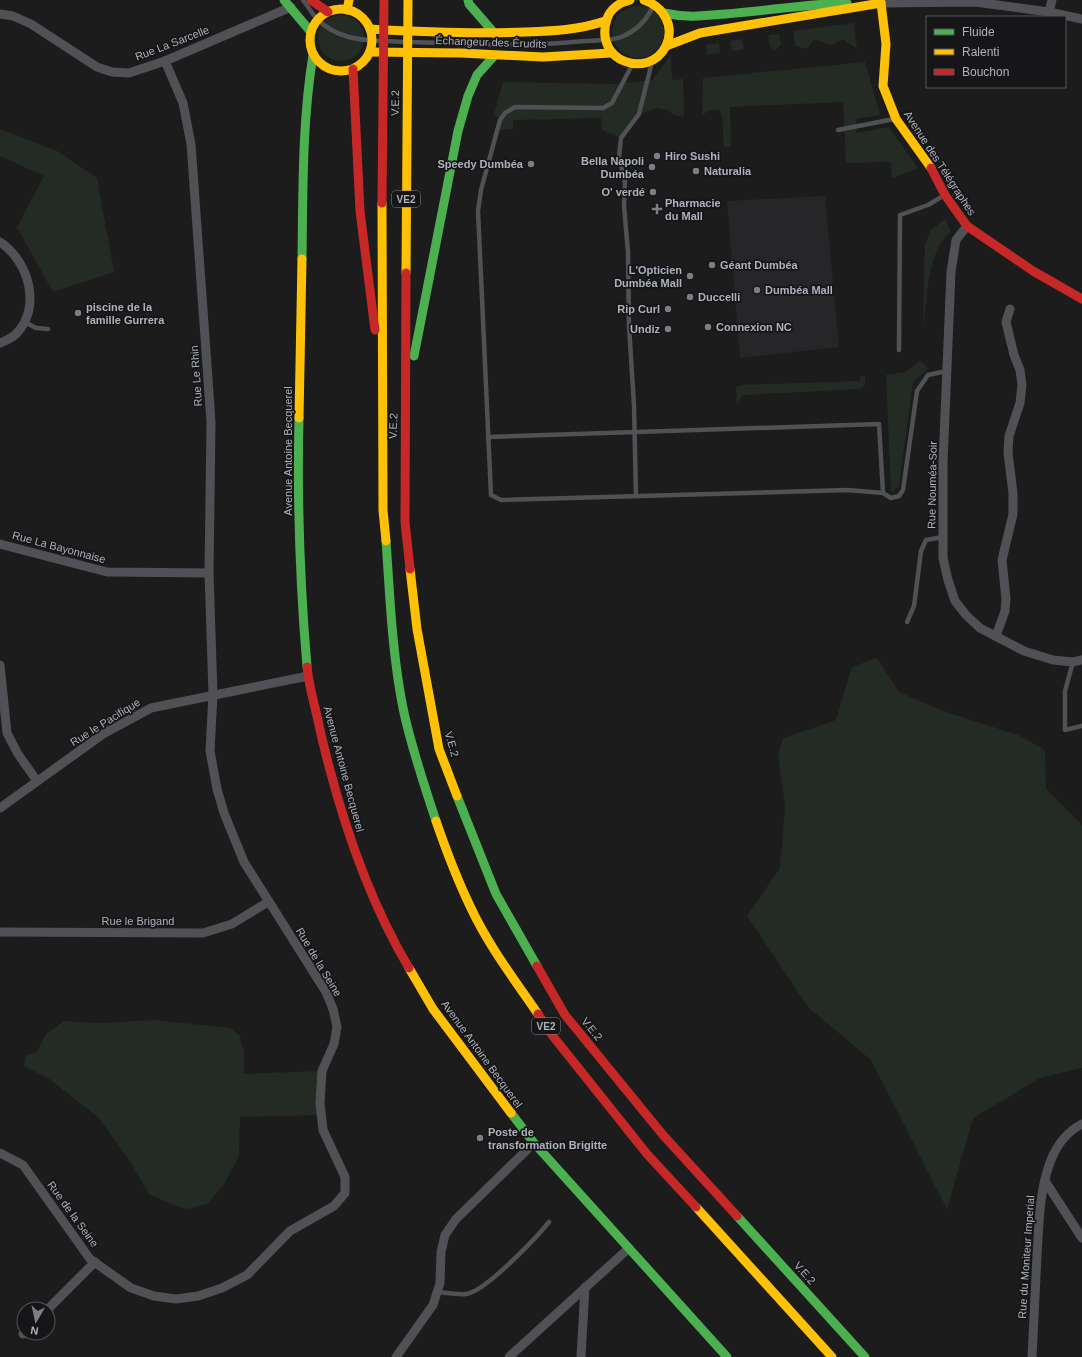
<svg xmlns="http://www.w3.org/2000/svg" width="1082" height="1357" font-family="Helvetica,sans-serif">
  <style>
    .built { fill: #262628 }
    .green { fill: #242b25 }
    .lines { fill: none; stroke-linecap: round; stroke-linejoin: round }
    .lane { stroke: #505155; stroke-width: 4.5 }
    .street { stroke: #505155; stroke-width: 9 }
    .fast { stroke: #4caf50; stroke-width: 9 }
    .slow { stroke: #ffc107; stroke-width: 9 }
    .jam { stroke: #c62828; stroke-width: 9 }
    .poi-dot { fill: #7b7e83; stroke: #161618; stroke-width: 1.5 }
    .labels { text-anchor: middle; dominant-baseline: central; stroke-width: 3.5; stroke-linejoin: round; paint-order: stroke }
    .shield { fill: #161618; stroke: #80838a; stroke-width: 1 }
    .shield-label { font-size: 10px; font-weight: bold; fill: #aeb2bb }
    .street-label { font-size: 11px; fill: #aeb2bb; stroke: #161618 }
    .poi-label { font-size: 11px; font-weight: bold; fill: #aeb2bb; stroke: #161618; text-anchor: start }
  </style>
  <rect width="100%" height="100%" fill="#1c1c1c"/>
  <!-- built -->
  <polygon class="built" points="825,196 839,347 740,358 727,201"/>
  <!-- green -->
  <g class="green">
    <circle cx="638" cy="32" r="26"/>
    <circle cx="341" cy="38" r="23"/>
    <polygon points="854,23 857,49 843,39 831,45 814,39 807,49 795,46 793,31"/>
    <polygon points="779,34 781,45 775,50 770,46 768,35"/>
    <polygon points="742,39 744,49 732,51 730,41"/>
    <polygon points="719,43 720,53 707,55 706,45"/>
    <polygon points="671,55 672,80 683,79 684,117 674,115 668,110 657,108 639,114 621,138 602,130 601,118 513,120 513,129 500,130 500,120 494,114 503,82 616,84 652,80"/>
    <polygon points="865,62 880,115 856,119 856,133 889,127 918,168 892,178 891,162 846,163 843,102 730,107 731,147 724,147 722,115 719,110 708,111 702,115 703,78"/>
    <polygon points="0,129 57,151 97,178 114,272 53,292 17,227 44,176 0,156"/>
    <path d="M945 219 951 231C926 254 928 295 923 328L925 246 930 231Z"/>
    <polygon points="921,361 928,369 913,382 899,486 891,493 886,375 905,372"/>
    <polygon points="860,376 865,376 865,385 860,389 743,395 737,403 736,387 743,385 860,381"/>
    <polygon points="877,658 899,692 943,711 1018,735 1045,750 1046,789 1082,825 1082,1068 1040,1078 973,1118 947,1209 871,1060 808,1007 747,916 780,868 785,806 778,755 783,738 836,720 852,667"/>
    <polygon points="155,1020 230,1028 240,1036 244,1051 244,1074 322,1071 321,1115 240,1117 239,1156 224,1184 207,1204 186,1209 173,1205 149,1194 133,1166 99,1118 48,1078 24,1066 26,1055 37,1052 46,1034 64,1021 101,1023"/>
  </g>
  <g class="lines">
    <!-- lane -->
    <g class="lane">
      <path d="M303 0C308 6 312 14 318 20 336 37 357 40 380 41"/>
      <polyline points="387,41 404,42"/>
      <path d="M411 42C469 44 527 47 585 41 596 40 611 41 621 37 636 31 647 20 653 6"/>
      <polyline points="632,65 612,103 603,108 515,107 505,113 500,120 481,190 478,211 491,495 501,500 848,490 883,493 891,498 899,496 903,490 917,391 928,375 947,371"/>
      <polyline points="838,130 894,119"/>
      <polyline points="25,322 36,328 48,329"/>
      <polyline points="899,350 900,215 928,205 943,196"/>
      <polyline points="488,437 879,424 883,493"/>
      <polyline points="636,496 634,405 629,326 628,252 624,206 625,182 619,157 621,138 639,114 652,62"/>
      <polyline points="907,622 914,606 921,551 926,540 943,537"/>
      <polyline points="1073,662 1065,691 1065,730 1082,726"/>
      <path d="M438 1292C447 1293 457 1295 466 1294 485 1292 536 1238 549 1222"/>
    </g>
    <!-- street -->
    <g class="street">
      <polyline points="881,0 881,3 975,2 1049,12 1082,19"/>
      <polyline points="1049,12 1052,0"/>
      <polyline points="0,14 13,16 31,24 97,67 112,72 129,73 165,61 291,7"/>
      <polyline points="967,226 956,240 951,272 943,462 943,558 948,580 955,601 966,615 980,628 1024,651 1053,660 1073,662 1082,660"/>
      <path d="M0 242C29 261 42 308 16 334 12 338 5 341 0 343"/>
      <polyline points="0,544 107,572 209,573"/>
      <polyline points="996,636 1005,611 1006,599 1002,560 1013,514 1013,493 1008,453 1009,436 1020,403 1022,385 1020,370 1014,355 1006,322 1010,309"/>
      <polyline points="0,665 7,733 18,754 37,781"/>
      <polyline points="0,808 103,734 151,708 308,676"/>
      <polyline points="0,932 203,933 232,924 268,902"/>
      <polyline points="0,1153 23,1165 90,1259 131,1288 154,1296 176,1299 198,1296 222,1288 247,1275 290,1231 334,1206 345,1193 345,1177 323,1130 320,1103 322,1071 334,1044 337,1027 333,1009 326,992 244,862 224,813 217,789 210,751 213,694 209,573 211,422 207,365 191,144 183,103 165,61"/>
      <polyline points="1045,1181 1082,1238"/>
      <polyline points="48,1309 95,1262"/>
      <polyline points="23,1334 25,1333"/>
      <polyline points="396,1357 433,1305 440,1283 441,1252 445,1235 456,1219 534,1143"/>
      <polyline points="509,1357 629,1248"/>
      <polyline points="581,1357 585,1287"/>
      <path d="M1032 1357C1034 1323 1035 1290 1037 1256 1039 1225 1039 1190 1051 1160 1057 1145 1068 1131 1082 1124"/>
    </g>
    <!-- fast -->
    <g class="fast">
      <polyline points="284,0 311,32"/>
      <polyline points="468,0 469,4 495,34"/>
      <path d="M664 13C686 18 703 16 725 14 766 11 806 4 847 3"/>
      <path d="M302 259C303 191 302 122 313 55"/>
      <polyline points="414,356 458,131 468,96 477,75 494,56"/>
      <path d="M299 418C297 501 300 584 307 667"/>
      <path d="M386 541C390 597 392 653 403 708 411 747 424 784 436 821"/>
      <polyline points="457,796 496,894 537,966"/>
      <polyline points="511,1113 534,1143 727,1357"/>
      <polyline points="737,1216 865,1357"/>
    </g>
    <!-- slow -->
    <g class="slow">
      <path d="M630 0C620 2 610 9 607 19 593 62 649 80 666 46 675 26 664 7 644 0"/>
      <polyline points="881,3 886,44 883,86 896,119 931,168"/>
      <circle cx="341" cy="40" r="31"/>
      <polyline points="347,10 349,0"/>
      <path d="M370 29C422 32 474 34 526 32 553 31 579 30 605 21"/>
      <polyline points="666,46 700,33 881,3"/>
      <polyline points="370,52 461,53 543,57 611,53"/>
      <polyline points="382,203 383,510 386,541"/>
      <polyline points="406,273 408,0"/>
      <polyline points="299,418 302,259"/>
      <polyline points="410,569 417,629 439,749 457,796"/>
      <path d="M436 821C446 850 457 879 470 906 488 945 514 979 538 1014"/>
      <polyline points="409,968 433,1009 511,1113"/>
      <polyline points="696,1207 832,1357"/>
    </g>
    <!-- jam -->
    <g class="jam">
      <polyline points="311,0 328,12"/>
      <polyline points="353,69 360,211 375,330"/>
      <polyline points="931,168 945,195 967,226 1033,271 1082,299"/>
      <polyline points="382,203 384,0"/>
      <polyline points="406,273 405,522 410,569"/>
      <path d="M307 667C309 688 316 709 320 730 339 812 366 896 409 968"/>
      <polyline points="537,966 565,1015 663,1135 737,1216"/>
      <polyline points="538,1014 552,1035 647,1154 696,1207"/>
    </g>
  </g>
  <!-- markers -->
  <g class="poi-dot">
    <circle cx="657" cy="156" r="4"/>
    <circle cx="531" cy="164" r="4"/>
    <circle cx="652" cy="167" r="4"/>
    <circle cx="696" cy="171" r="4"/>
    <circle cx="653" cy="192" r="4"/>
    <path d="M655 203h4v4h4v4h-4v4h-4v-4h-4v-4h4z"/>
    <circle cx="712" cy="265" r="4"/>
    <circle cx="690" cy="276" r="4"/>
    <circle cx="757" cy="290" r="4"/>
    <circle cx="690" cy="297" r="4"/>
    <circle cx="668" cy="309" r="4"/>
    <circle cx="78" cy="313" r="4"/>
    <circle cx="708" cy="327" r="4"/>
    <circle cx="668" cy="329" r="4"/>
    <circle cx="480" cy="1138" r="4"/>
  </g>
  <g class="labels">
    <!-- shield labels -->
    <g class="shield">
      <rect x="392" y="191" width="28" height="16" rx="3"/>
      <rect x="532" y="1018" width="28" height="16" rx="3"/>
    </g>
    <g class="shield-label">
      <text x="406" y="199">VE2</text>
      <text x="546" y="1026">VE2</text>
    </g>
    <!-- street labels -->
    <g class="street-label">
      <text transform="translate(491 42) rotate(2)">Échangeur des Érudits</text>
      <text transform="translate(172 43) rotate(-21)">Rue La Sarcelle</text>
      <text transform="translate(395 103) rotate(-89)">V.E.2</text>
      <text transform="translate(940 163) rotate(57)">Avenue des Télégraphes</text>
      <text transform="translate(196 376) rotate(-94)">Rue Le Rhin</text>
      <text transform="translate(393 426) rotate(-88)">V.E.2</text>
      <text transform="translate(288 451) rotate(-90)">Avenue Antoine Becquerel</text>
      <text transform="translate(932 485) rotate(-89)">Rue Nouméa-Soir</text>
      <text transform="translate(59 547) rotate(15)">Rue La Bayonnaise</text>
      <text transform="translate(105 722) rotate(-32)">Rue le Pacifique</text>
      <text transform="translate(452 744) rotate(74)">V.E.2</text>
      <text transform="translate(344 769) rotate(75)">Avenue Antoine Becquerel</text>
      <text x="138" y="921">Rue le Brigand</text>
      <text transform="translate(319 962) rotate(59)">Rue de la Seine</text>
      <text transform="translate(592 1029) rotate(51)">V.E.2</text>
      <text transform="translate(482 1054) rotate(54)">Avenue Antoine Becquerel</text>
      <text transform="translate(73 1214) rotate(54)">Rue de la Seine</text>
      <text transform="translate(1026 1257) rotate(-86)">Rue du Moniteur Imperial</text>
      <text transform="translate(805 1273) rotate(48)">V.E.2</text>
    </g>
    <!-- poi labels -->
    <g class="poi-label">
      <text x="665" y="156">Hiro Sushi</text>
      <text x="644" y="161" text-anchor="end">Bella Napoli<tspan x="644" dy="13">Dumbéa</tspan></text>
      <text x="523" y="164" text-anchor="end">Speedy Dumbéa</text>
      <text x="704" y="171">Naturalia</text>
      <text x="645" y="192" text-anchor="end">O' verdé</text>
      <text x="665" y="203">Pharmacie<tspan x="665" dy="13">du Mall</tspan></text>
      <text x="720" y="265">Géant Dumbéa</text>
      <text x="682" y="270" text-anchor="end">L'Opticien<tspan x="682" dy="13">Dumbéa Mall</tspan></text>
      <text x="765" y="290">Dumbéa Mall</text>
      <text x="698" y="297">Duccelli</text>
      <text x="86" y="307">piscine de la<tspan x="86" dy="13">famille Gurrera</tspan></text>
      <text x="660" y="309" text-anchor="end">Rip Curl</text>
      <text x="716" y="327">Connexion NC</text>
      <text x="660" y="329" text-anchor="end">Undiz</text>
      <text x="488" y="1132">Poste de<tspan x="488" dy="13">transformation Brigitte</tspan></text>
    </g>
  </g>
  <!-- legend -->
  <rect x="926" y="16" width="140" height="72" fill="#161618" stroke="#535459"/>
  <rect x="934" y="29" width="20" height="6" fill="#4caf50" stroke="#535459"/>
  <text x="962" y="36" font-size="12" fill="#aeb2bb">Fluide</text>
  <rect x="934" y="49" width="20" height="6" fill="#ffc107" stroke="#535459"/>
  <text x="962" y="56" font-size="12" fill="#aeb2bb">Ralenti</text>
  <rect x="934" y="69" width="20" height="6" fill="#c62828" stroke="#535459"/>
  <text x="962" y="76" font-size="12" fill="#aeb2bb">Bouchon</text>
  <!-- north arrow -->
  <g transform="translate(36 1321) rotate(189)"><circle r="19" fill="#161618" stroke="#535459"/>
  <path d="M0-3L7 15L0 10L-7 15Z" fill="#7b7e83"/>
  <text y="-6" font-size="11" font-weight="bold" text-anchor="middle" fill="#aeb2bb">N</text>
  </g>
</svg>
